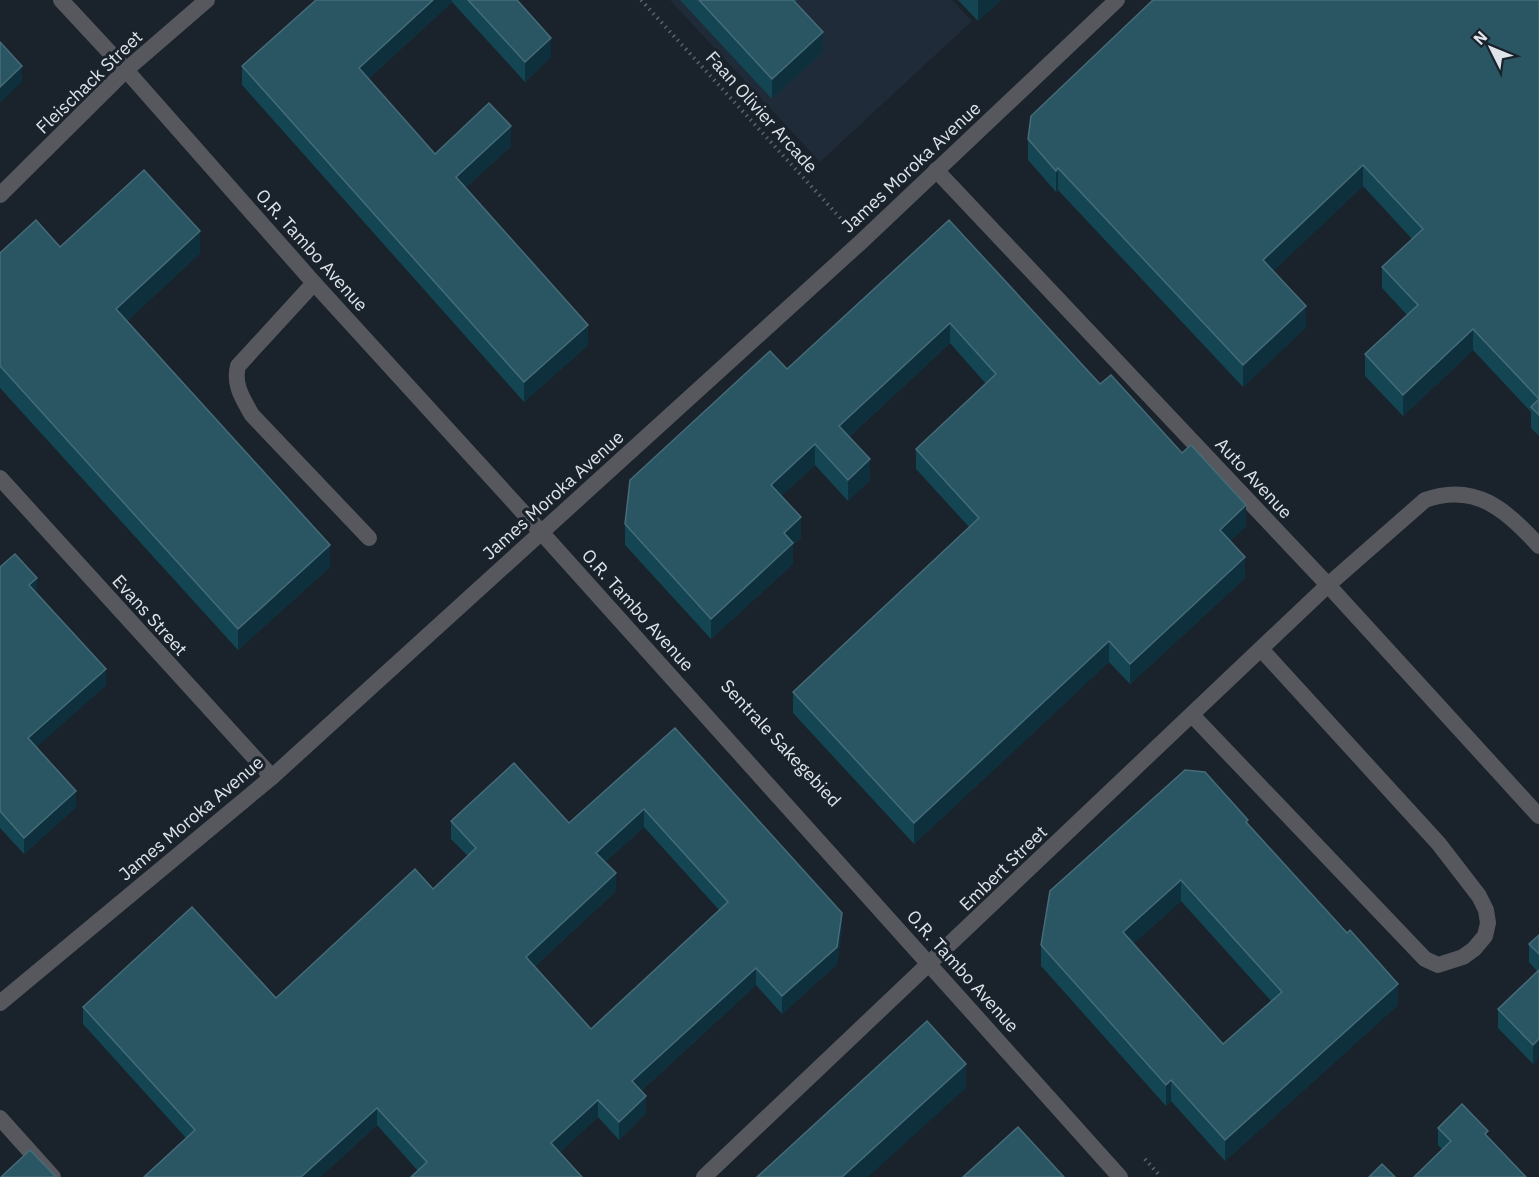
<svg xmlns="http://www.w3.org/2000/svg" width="1539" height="1177" font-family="'IBM Plex Sans',sans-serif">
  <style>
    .built { fill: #1f2b39 }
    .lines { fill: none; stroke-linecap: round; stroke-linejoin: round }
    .path { stroke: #5c636b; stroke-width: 4; stroke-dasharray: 1.5 4.5; stroke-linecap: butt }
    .service { stroke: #57585d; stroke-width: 16 }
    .minor { stroke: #57585d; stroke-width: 16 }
    .tertiary { stroke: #57585d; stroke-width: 16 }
    .wall { fill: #144553; fill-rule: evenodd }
    .shaded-wall { fill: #0d303c }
    .building { fill: #2a5664; stroke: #466c79; stroke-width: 1.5; fill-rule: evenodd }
    .labels { text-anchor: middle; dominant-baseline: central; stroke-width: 6; stroke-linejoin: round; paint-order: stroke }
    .street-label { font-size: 18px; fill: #dee4ea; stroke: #1a222b }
  </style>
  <rect width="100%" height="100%" fill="#1a222b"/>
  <!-- built -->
  <polygon class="built" points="670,0 952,0 972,21 820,162"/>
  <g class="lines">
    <!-- path -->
    <g class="path">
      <polyline points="641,0 843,221"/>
      <polyline points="1145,1159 1161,1177"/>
    </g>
    <!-- service -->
    <g class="service">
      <path d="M314 283 238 366C233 385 243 399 252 415L369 538"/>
      <path d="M1328 585 1425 500C1475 482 1507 510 1539 546"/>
      <polyline points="1192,715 1425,959 1438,965 1463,957 1474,949 1485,936 1488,923 1486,910 1479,896 1439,844 1261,649"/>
      <polyline points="0,1118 53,1177"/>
    </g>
    <!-- minor -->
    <g class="minor">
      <polyline points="61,0 126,70 314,283 541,532 1120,1177"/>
      <polyline points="936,170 1328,585 1539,816"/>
      <polyline points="0,195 126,70 207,0"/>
      <polyline points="0,478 272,777"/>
      <polyline points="704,1177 1328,585"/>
    </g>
    <!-- tertiary -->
    <polyline class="tertiary" points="0,1003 272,777 862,241 1117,0"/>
  </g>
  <!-- wall -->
  <g class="wall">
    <polygon points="316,0 517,0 551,57 525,82 452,2 368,79 435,154 511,146 465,188 588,345 524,402 242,85 242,66"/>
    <polygon points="680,0 798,0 795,2 823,52 772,99"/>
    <polygon points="958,0 1001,0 978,21"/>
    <polygon points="1539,0 1539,436 1531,428 1531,412 1473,350 1403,416 1365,376 1365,354 1407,315 1382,288 1382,267 1412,239 1363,186 1273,271 1306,327 1243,387 1058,190 1056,192 1028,160 1028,139"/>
    <polygon points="949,220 1100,384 1246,526 1230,541 1245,578 1130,684 1109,662 914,844 793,713 793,692 969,527 916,469 916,449 986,384 950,343 849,437 870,480 848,501 815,465 781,496 801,538 793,545 793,564 711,639 625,545 625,524 787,369"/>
    <polygon points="60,247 200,253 127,321 330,567 238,650 0,388 0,253"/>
    <polygon points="0,567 37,593 106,685 36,747 76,807 24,854 0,828"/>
    <path d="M675 728 842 930 837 964 782 1014 756 985 641 1091 646 1113 619 1140 598 1117 559 1153 418 1171 377 1125 320 1177H144L186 1138 83 1024V1007L276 998 433 889 468 856 451 839V821L569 823ZM644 827 719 910 591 1029 535 966 616 891 605 862Z"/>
    <path d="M1248 824 1398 1005 1225 1161 1171 1101 1166 1106 1041 966V945ZM1181 901 1271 1001 1223 1044 1133 944Z"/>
    <polygon points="1539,935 1539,1058 1533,1064 1498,1028 1498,1009 1537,971 1529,962 1529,944"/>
    <polygon points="1438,1128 1488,1137 1442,1149 1438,1145"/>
  </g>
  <!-- shaded-wall -->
  <g class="shaded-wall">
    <polygon points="433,0 452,0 452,2 359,87 359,68"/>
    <polygon points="979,0 1001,0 978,21 978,1"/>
    <polygon points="823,32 823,52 772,99 772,79"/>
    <polygon points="551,38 551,57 525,82 525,62"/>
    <polygon points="22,66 22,82 0,103 0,87"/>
    <polygon points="511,126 511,146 456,197 456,177"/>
    <polygon points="1363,165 1363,186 1263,281 1263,260"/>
    <polygon points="1058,168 1058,190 1056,192 1056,171"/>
    <polygon points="200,231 200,253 116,331 116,309"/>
    <polygon points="1306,306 1306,327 1243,387 1243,365"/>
    <polygon points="950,323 950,343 839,446 839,426"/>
    <polygon points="588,325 588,345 524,402 524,382"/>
    <polygon points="1473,329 1473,350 1403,416 1403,395"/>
    <polygon points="815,444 815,465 771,505 771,485"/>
    <polygon points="870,459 870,480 848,501 848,480"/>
    <polygon points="1246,505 1246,526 1220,551 1220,530"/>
    <polygon points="801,517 801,538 793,545 793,564 711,639 711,619 784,533"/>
    <polygon points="330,545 330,567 238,650 238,629"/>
    <polygon points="1245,557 1245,578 1130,684 1130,664"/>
    <polygon points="37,578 37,595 29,585"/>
    <polygon points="1109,641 1109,662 914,844 914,823"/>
    <polygon points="106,669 106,685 28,755 28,738"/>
    <polygon points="76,791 76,807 24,854 24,838"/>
    <polygon points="644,809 644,827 596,870 596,853"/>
    <polygon points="616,873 616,891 526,974 526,957"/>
    <polygon points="1181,880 1181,901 1123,953 1123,932"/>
    <polygon points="842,913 842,930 837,964 782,1014 782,996"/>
    <polygon points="756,968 756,985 632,1099 632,1081"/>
    <polygon points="1398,984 1398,1005 1225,1161 1225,1140"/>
    <polygon points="1539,1039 1539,1058 1533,1064 1533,1045"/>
    <polygon points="966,1064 966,1088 868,1177 842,1177"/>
    <polygon points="1171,1080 1171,1101 1166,1106 1166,1085"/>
    <polygon points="646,1096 646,1113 619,1140 619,1122"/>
    <polygon points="598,1100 598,1117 551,1161 551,1143"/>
    <polygon points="377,1108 377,1125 320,1177 301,1177"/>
  </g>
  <!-- building -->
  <g class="building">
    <polygon points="316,0 433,0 359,68 435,154 489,103 511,126 456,177 588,325 524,382 242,66"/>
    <polygon points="468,0 517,0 551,38 525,62"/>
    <polygon points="699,0 793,0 823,32 772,79"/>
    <polygon points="1153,0 1539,0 1539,415 1531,407 1539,399 1473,329 1403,395 1365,354 1418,305 1382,267 1423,229 1363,165 1263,260 1306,306 1243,365 1058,168 1056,171 1028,139 1031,116"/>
    <polygon points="0,42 22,66 0,87"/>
    <polygon points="144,170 200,231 116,309 330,545 238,629 0,366 0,253 36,220 60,247"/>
    <polygon points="949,220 1100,384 1111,375 1182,453 1191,445 1246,505 1220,530 1245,557 1130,664 1109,641 914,823 793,692 979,518 916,449 996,374 950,323 839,426 870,459 848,480 815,444 771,485 801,517 784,533 793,543 711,619 625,524 630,480 770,351 787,369"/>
    <polygon points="15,554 37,578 29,585 106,669 28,738 76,791 24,838 0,811 0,567"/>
    <path d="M675 728 842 913 837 947 782 996 756 968 632 1081 646 1096 619 1122 598 1100 551 1143 582 1177H411L427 1162 377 1108 301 1177H144L195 1130 83 1007 192 907 276 998 415 869 433 889 476 848 451 821 514 763 569 823ZM644 809 728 902 591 1029 526 957 616 873 596 853Z"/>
    <path d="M1185 770 1205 772 1248 820 1246 822 1347 933 1350 930 1398 984 1225 1140 1171 1080 1166 1085 1041 945 1050 891ZM1181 880 1282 992 1223 1044 1123 932Z"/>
    <polygon points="1539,935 1539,954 1529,944"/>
    <polygon points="1539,970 1539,1039 1533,1045 1498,1009"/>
    <polygon points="927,1021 966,1064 842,1177 757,1177"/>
    <polygon points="1462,1104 1488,1131 1485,1134 1526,1177 1414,1177 1451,1141 1438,1128"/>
    <polygon points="1018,1127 1064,1177 963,1177"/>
    <polygon points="30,1150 56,1177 1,1177"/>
    <polygon points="1382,1164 1395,1177 1369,1177"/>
  </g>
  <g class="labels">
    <!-- street labels -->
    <g class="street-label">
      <text transform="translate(89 82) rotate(-44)">Fleischack Street</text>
      <text transform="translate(762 112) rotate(48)">Faan Olivier Arcade</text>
      <text transform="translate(911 167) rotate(-43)">James Moroka Avenue</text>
      <text transform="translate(312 250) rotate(48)">O.R. Tambo Avenue</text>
      <text transform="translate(1254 478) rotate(47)">Auto Avenue</text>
      <text transform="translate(553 495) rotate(-42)">James Moroka Avenue</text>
      <text transform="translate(638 610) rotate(48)">O.R. Tambo Avenue</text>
      <text transform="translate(150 615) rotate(48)">Evans Street</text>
      <text transform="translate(781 743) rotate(47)">Sentrale Sakegebied</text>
      <text transform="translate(191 818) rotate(-40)">James Moroka Avenue</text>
      <text transform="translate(1003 868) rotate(-44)">Embert Street</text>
      <text transform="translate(963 971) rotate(48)">O.R. Tambo Avenue</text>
    </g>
  </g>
  <!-- north arrow -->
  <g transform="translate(1491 48) rotate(313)" stroke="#1a222b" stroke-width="4.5" paint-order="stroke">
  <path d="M0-4.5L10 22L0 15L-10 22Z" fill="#dee4ea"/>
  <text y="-9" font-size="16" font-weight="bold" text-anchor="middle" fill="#dee4ea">N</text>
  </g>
</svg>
